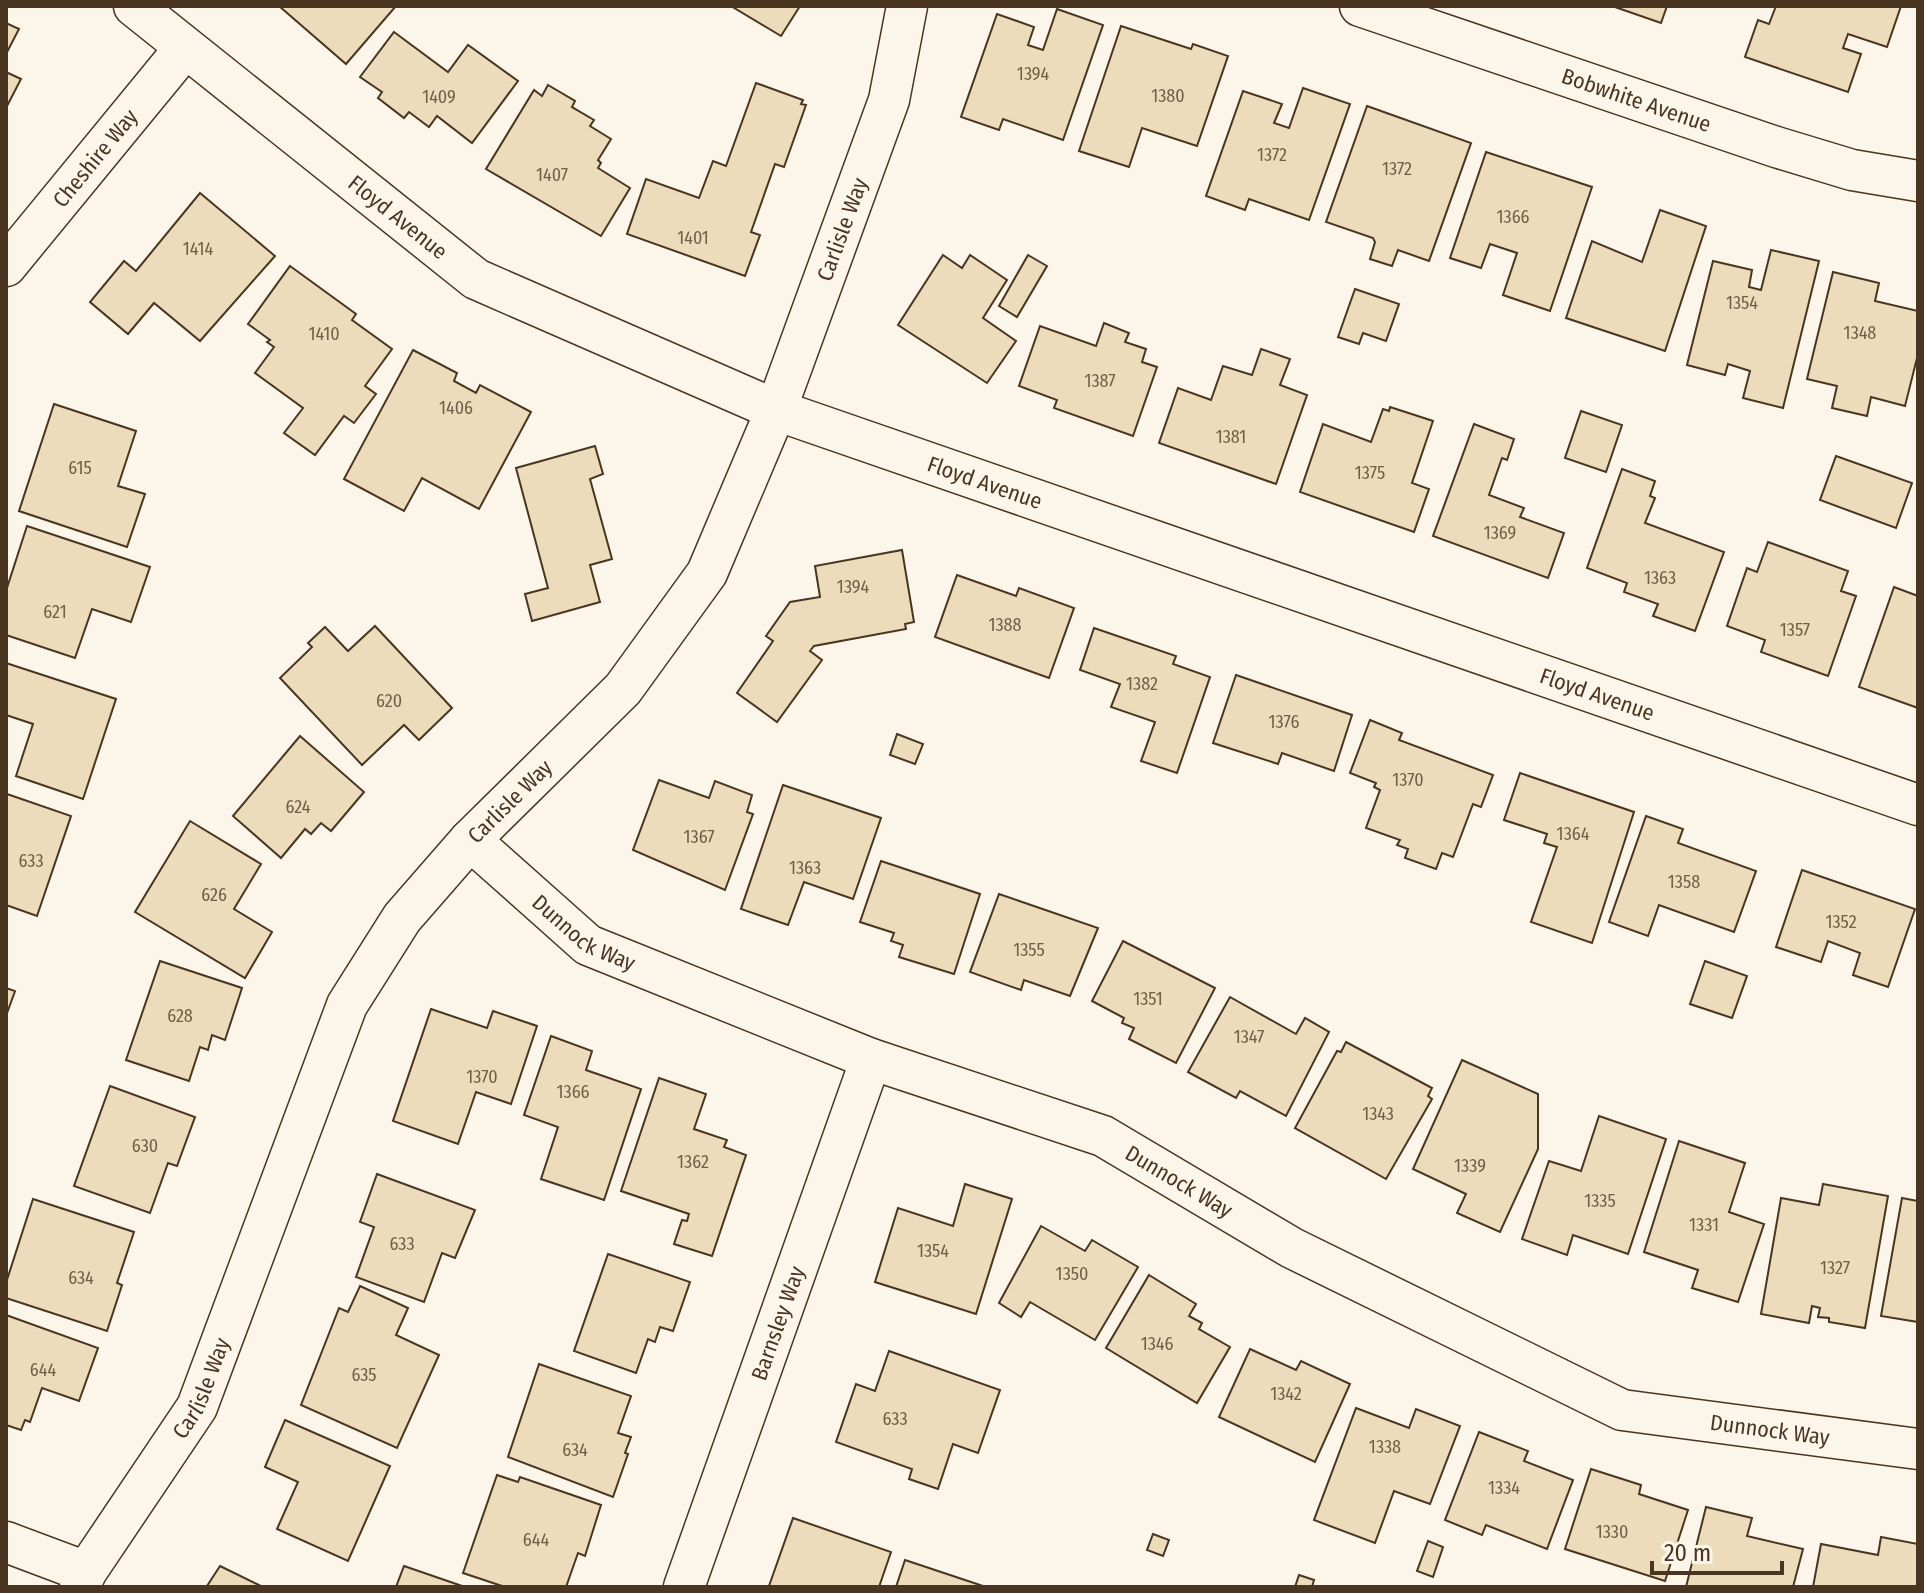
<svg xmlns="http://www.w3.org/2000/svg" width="1924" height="1593" font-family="'Fira Sans Condensed',sans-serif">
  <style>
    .building { fill: #ecdcbc; stroke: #4a3520; stroke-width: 2 }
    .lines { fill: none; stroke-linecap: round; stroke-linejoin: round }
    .street-casing { stroke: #4a3520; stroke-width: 43 }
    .street { stroke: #fbf6e9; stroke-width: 40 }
    .labels { text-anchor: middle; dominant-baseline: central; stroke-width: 6; stroke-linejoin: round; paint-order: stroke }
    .number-label { font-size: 18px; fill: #725f47 }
    .street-label { font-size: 22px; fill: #4a3520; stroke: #fbf6e9 }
  </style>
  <rect width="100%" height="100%" fill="#fbf6e9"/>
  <!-- building -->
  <g class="building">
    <polygon points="279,6 396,6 346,64"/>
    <polygon points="731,6 800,6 781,36"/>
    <polygon points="1612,6 1667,6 1661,23"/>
    <polygon points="1776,6 1901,6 1887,47 1848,34 1843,48 1861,54 1848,92 1745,57 1758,20 1769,24"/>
    <polygon points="1057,9 1103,25 1063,140 1003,119 999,130 961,117 997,14 1034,27 1028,45 1043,50"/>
    <polygon points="6,23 19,29 6,54"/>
    <polygon points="1121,26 1191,49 1193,44 1228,56 1197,146 1142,128 1129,167 1079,151"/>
    <polygon points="394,32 448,72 468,45 518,81 472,143 437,116 429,127 409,112 404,118 378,98 382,92 360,77"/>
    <polygon points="6,72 21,79 6,108"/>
    <polygon points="756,83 803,100 801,104 806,105 784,167 775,164 751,232 760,235 745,276 627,234 646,179 699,198 713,161 726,166"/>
    <polygon points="548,85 575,101 572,107 594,120 590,126 611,139 598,160 601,163 598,168 630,188 601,236 486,169 534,90 542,96"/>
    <polygon points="1303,88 1350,104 1309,220 1249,199 1245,210 1206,196 1243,91 1282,104 1274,123 1289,128"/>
    <polygon points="1367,106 1471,143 1429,261 1398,250 1392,266 1370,259 1375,242 1373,238 1326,222"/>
    <polygon points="1486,152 1592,187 1550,311 1503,295 1517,253 1490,244 1481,268 1450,258"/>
    <polygon points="200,193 275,256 200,341 154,303 128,334 90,302 124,261 136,271"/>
    <polygon points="1660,210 1706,226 1665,351 1566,318 1592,241 1642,262"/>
    <polygon points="1771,250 1819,261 1783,408 1743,398 1750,371 1728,364 1725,375 1687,365 1713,261 1752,270 1749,287 1761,290"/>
    <polygon points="943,255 962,268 970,255 1007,280 983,318 1016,341 987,383 898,325"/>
    <polygon points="1028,255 1047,266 1017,317 999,306"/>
    <polygon points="290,266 356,314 352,320 392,349 365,386 376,394 354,423 344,416 315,455 284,433 303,408 255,373 274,347 267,342 270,340 248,324"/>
    <polygon points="1833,272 1879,283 1875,301 1918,311 1918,354 1905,406 1871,397 1867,416 1832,408 1837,386 1807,379"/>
    <polygon points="1355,289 1399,304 1386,341 1363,333 1359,344 1338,337"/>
    <polygon points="1104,323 1129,333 1125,342 1146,349 1142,362 1157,367 1133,436 1054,408 1057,400 1019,386 1040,326 1096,346"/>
    <polygon points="1261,349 1290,359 1280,385 1307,395 1276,484 1159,443 1178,388 1211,400 1223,366 1252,375"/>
    <polygon points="413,350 457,373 454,381 476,393 480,385 531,412 479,509 422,478 404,511 344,479"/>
    <polygon points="54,404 136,431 118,486 145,494 127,547 19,511"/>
    <polygon points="1390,407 1433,421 1412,483 1429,489 1414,532 1300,492 1323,424 1371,442 1383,409 1389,411"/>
    <polygon points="1581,411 1622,425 1606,472 1565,458"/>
    <polygon points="1474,424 1514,439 1507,460 1502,458 1489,495 1524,508 1520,517 1564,533 1548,578 1433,536"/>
    <polygon points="595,446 603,474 590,479 612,559 590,565 600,602 532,621 525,594 548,588 516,468"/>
    <polygon points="1836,456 1912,483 1896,528 1820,500"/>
    <polygon points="1622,469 1655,481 1650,496 1655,498 1645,523 1724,552 1695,631 1653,616 1658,604 1624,592 1627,583 1587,568"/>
    <polygon points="27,526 150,567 131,622 92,609 75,658 6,635 6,591"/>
    <polygon points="1768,542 1848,571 1841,591 1856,596 1828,676 1761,652 1765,640 1727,626 1747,568 1757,572"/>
    <polygon points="902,550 914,622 905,624 906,629 814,646 810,651 822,660 777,722 737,693 773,641 766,636 790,602 820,597 815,566"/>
    <polygon points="957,575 1016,596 1019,588 1074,608 1049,678 935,637"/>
    <polygon points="1894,587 1918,596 1918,708 1859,687"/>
    <polygon points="375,626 452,708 419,740 404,725 362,765 280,678 312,647 308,643 325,627 348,651"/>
    <polygon points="1094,628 1176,656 1173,664 1210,677 1177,773 1141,761 1155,722 1111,707 1120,684 1080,670"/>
    <polygon points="6,663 116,699 83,799 16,776 33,724 6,715"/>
    <polygon points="1236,675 1352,715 1334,771 1282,753 1278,764 1213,743"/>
    <polygon points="1370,720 1402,733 1399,740 1493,775 1481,807 1473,804 1453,857 1442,853 1436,869 1405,858 1408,849 1397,845 1400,840 1366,828 1380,790 1374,787 1376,783 1350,773"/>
    <polygon points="897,734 923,744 915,764 890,755"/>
    <polygon points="300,736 364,792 331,831 321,823 311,834 305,829 281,858 233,816"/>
    <polygon points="1520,773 1634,812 1592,943 1531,922 1557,847 1544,843 1547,834 1504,820"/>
    <polygon points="659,780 709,798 715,781 752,795 747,812 753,814 725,890 633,850"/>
    <polygon points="783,785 881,818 853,899 804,882 788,925 741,909"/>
    <polygon points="7,794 71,816 37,916 6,905"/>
    <polygon points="1646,816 1683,829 1678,843 1756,871 1734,932 1659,905 1648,936 1609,922"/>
    <polygon points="190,821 261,864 234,909 272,932 245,978 135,912"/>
    <polygon points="881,861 980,894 954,974 899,957 903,945 891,941 894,933 860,922"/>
    <polygon points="1802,870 1915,909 1888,987 1853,975 1860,953 1828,941 1821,962 1776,947"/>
    <polygon points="999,894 1098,928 1070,996 1024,980 1021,990 970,972"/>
    <polygon points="1123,941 1215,988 1176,1063 1129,1039 1134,1028 1122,1023 1124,1018 1092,1001"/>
    <polygon points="160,961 242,988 225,1040 212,1035 208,1050 200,1047 189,1081 126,1060"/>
    <polygon points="1705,961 1747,976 1732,1018 1690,1004"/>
    <polygon points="6,988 15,991 6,1016"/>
    <polygon points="1230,997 1296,1034 1305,1018 1329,1032 1286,1116 1240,1091 1236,1098 1188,1072"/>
    <polygon points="431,1009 487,1028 493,1011 537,1026 511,1104 476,1092 458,1144 393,1121"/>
    <polygon points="551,1036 592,1051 586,1070 641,1089 604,1200 541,1179 558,1127 524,1115"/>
    <polygon points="1346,1042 1432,1088 1428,1096 1432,1099 1386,1179 1295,1128 1337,1051 1341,1052"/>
    <polygon points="1462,1060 1538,1094 1538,1149 1500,1232 1457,1213 1466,1194 1413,1169"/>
    <polygon points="659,1078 706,1094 694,1129 727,1140 724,1147 746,1155 712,1256 674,1244 682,1220 687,1221 689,1214 621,1191"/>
    <polygon points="110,1086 195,1117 177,1166 168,1163 150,1213 74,1186"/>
    <polygon points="1599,1116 1666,1139 1628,1254 1573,1235 1567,1255 1522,1239 1549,1161 1581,1171"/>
    <polygon points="1679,1141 1745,1163 1729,1212 1764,1224 1738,1302 1692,1288 1698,1270 1644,1252"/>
    <polygon points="377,1174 475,1210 455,1258 442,1253 424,1302 356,1277 374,1227 360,1222"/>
    <polygon points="965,1184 1012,1199 976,1314 875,1282 898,1208 953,1226"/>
    <polygon points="1823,1184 1888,1196 1865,1328 1829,1322 1829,1318 1818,1317 1820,1308 1812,1306 1809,1323 1761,1314 1781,1198 1819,1205"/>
    <polygon points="1902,1198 1918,1201 1918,1322 1881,1316"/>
    <polygon points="33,1199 134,1232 117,1283 122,1285 107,1331 6,1298 6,1283"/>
    <polygon points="1041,1226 1085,1251 1092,1240 1138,1267 1095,1340 1030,1302 1021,1317 999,1303"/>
    <polygon points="608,1254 690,1282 673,1331 660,1327 655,1342 648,1339 636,1373 574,1351"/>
    <polygon points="1149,1275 1196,1304 1189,1316 1202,1323 1199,1329 1230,1347 1197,1403 1106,1348"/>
    <polygon points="360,1286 408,1308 396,1335 439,1355 397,1448 301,1405 339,1308 348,1312"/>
    <polygon points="6,1315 98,1348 79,1401 42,1388 30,1422 25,1420 21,1430 6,1425"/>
    <polygon points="1250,1349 1296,1370 1301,1361 1350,1384 1315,1462 1219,1417"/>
    <polygon points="889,1351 1000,1390 978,1453 953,1444 938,1489 909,1479 912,1469 836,1442 856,1384 875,1391"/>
    <polygon points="539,1364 631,1396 618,1433 631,1437 625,1453 628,1454 613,1497 508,1457"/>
    <polygon points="1356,1408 1409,1428 1416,1409 1460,1426 1430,1504 1394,1491 1375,1543 1314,1520"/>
    <polygon points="285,1420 390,1466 348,1561 277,1529 298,1482 265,1467"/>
    <polygon points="1479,1432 1528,1451 1524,1461 1573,1480 1547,1549 1486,1525 1482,1535 1445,1520"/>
    <polygon points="1591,1469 1641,1485 1639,1494 1688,1510 1665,1581 1565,1549"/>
    <polygon points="497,1475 518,1482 520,1477 601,1505 585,1556 578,1553 566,1587 505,1587 463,1573"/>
    <polygon points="1706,1507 1752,1518 1747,1536 1803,1549 1793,1587 1686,1587"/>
    <polygon points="793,1518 891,1552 879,1587 769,1586"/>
    <polygon points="1153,1534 1169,1540 1163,1556 1147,1550"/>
    <polygon points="1881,1537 1918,1544 1918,1587 1813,1587 1821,1544 1878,1555"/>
    <polygon points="1428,1541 1443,1547 1433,1577 1417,1571"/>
    <polygon points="905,1560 986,1587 896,1587"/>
    <polygon points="220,1566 263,1587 207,1586"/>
    <polygon points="404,1566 465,1587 396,1587"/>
    <polygon points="1299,1575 1314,1580 1312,1587 1295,1587"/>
  </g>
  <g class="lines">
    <!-- street casing -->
    <g class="street-casing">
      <g id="street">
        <path id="s1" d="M134 6 476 279 776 410 1918 805"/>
        <path id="s2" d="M1360 6 1776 147 1852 170 1918 181"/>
        <path id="s3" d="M6 266 185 48"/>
        <path id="s4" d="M470 840 588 945 871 1059 1103 1136 1292 1248 1622 1410 1918 1449"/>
        <polyline points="6,1542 86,1572"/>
        <path id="s5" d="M80 1587 86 1572 197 1407 347 1005 402 918 470 840 623 689 707 573 776 410 889 100 907 6"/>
        <path id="s6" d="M684 1587 871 1059"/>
      </g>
    </g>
    <!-- street -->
    <use href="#street" class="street"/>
  </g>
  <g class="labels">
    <!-- number labels -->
    <g class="number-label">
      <text x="1033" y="74">1394</text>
      <text x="1168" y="96">1380</text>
      <text x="439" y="97">1409</text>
      <text x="1272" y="155">1372</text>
      <text x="1397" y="169">1372</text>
      <text x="552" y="175">1407</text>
      <text x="1513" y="217">1366</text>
      <text x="693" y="238">1401</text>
      <text x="198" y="249">1414</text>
      <text x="1742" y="303">1354</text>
      <text x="1860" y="333">1348</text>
      <text x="324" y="334">1410</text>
      <text x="1100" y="381">1387</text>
      <text x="456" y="408">1406</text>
      <text x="1231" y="437">1381</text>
      <text x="80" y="468">615</text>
      <text x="1370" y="473">1375</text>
      <text x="1500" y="533">1369</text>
      <text x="1660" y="578">1363</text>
      <text x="853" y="587">1394</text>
      <text x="55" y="612">621</text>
      <text x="1005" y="625">1388</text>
      <text x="1795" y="630">1357</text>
      <text x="1142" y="684">1382</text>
      <text x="389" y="701">620</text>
      <text x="1284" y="722">1376</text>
      <text x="1408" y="780">1370</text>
      <text x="298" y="807">624</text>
      <text x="1573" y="834">1364</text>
      <text x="699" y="837">1367</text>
      <text x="31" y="861">633</text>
      <text x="805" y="868">1363</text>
      <text x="1684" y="882">1358</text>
      <text x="214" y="895">626</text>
      <text x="1841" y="922">1352</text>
      <text x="1029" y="950">1355</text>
      <text x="1148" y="999">1351</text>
      <text x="180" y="1016">628</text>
      <text x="1249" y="1037">1347</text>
      <text x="482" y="1077">1370</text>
      <text x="573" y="1092">1366</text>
      <text x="1378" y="1114">1343</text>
      <text x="145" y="1146">630</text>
      <text x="693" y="1162">1362</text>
      <text x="1470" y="1166">1339</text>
      <text x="1600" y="1201">1335</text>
      <text x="1704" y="1225">1331</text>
      <text x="402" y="1244">633</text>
      <text x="933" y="1251">1354</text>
      <text x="1835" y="1268">1327</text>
      <text x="1072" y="1274">1350</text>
      <text x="81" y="1278">634</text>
      <text x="1157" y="1344">1346</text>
      <text x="43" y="1370">644</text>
      <text x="364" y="1375">635</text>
      <text x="1286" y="1394">1342</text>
      <text x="895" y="1419">633</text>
      <text x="1385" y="1447">1338</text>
      <text x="575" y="1450">634</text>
      <text x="1504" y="1488">1334</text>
      <text x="1612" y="1532">1330</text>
      <text x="536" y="1540">644</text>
    </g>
    <!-- street labels -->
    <g class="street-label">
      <text stroke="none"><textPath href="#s2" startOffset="292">Bobwhite Avenue</textPath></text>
      <text stroke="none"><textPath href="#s3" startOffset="140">Cheshire Way</textPath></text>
      <text stroke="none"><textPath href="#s1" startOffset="338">Floyd Avenue</textPath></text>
      <text stroke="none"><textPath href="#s5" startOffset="1578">Carlisle Way</textPath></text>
      <text stroke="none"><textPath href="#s1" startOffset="986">Floyd Avenue</textPath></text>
      <text stroke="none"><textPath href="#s1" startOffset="1634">Floyd Avenue</textPath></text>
      <text stroke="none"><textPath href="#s5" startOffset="906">Carlisle Way</textPath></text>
      <text stroke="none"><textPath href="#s4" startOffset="148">Dunnock Way</textPath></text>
      <text stroke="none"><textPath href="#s4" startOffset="796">Dunnock Way</textPath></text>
      <text stroke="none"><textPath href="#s6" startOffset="280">Barnsley Way</textPath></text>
      <text stroke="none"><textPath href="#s5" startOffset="234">Carlisle Way</textPath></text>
      <text stroke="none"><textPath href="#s4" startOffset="1444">Dunnock Way</textPath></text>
    </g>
  </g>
  <!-- border -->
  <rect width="1924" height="1593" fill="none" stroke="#4a3520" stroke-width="16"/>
  <!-- scale -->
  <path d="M1652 1561v12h130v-12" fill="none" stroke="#4a3520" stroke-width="4"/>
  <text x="1664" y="1561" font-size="24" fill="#4a3520" stroke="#fbf6e9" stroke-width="6" paint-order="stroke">20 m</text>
</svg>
